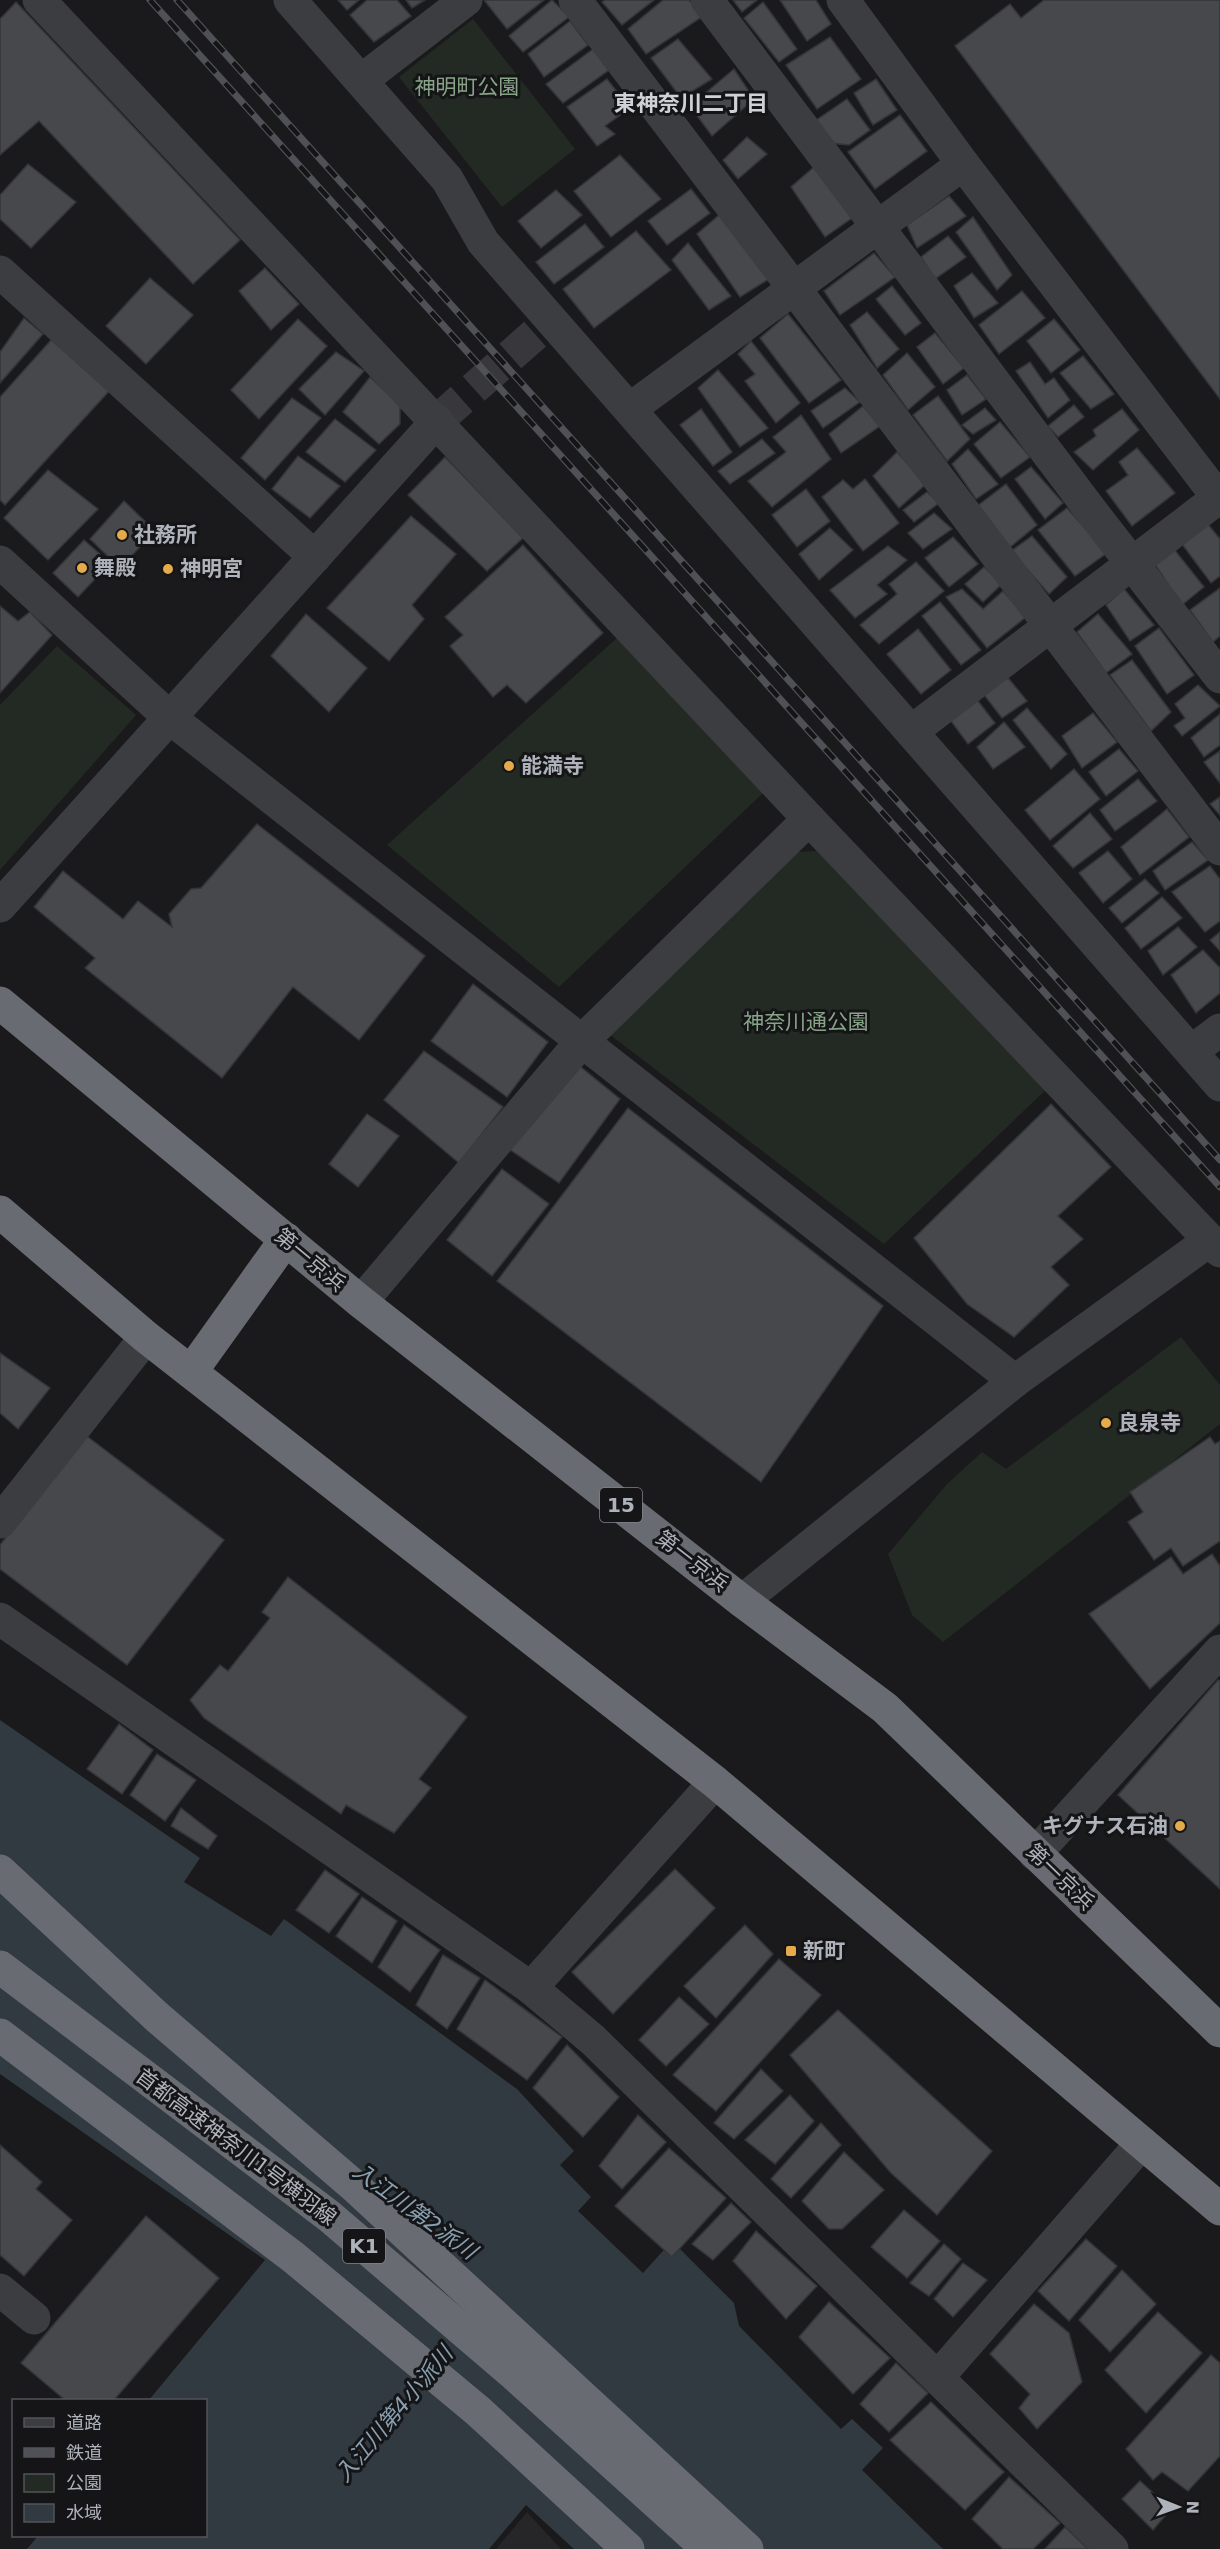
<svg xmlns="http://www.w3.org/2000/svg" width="1220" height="2549" font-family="'DejaVu Sans','Noto Sans JP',sans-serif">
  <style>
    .built { fill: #262629 }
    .green { fill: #222a23 }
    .water { fill: #313a40 }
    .building { fill: #47484c; stroke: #343538; stroke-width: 1.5 }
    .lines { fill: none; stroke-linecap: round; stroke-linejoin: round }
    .minor-tunnel { stroke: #38383c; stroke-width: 33; stroke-dasharray: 33 16; stroke-linecap: butt }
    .minor { stroke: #3c3d41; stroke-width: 33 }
    .highway { stroke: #686b72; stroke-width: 33 }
    .rail-casing { stroke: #4f5156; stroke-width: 7 }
    .rail { stroke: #151517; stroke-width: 4.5; stroke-dasharray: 14; stroke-linecap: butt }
    .poi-dot { fill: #e5aa4a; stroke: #151517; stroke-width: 2 }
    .labels { text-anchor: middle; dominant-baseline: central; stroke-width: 6; stroke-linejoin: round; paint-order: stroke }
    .shield { fill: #151517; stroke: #80838a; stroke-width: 1.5 }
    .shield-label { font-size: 20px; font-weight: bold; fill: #aeb2bb }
    .park-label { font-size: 21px; fill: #87a487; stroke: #151517 }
    .poi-label { font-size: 21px; font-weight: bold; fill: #aeb2bb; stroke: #151517; text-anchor: start }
    .street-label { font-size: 21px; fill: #aeb2bb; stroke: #151517 }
    .neighbourhood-label { font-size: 22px; font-weight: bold; fill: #cfd1d7; stroke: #151517 }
    .water-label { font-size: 22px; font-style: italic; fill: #88a1b2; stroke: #151517 }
  </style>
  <rect width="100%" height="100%" fill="#1a1a1c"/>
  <!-- built -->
  <polygon class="built" points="527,2512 561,2549 496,2549"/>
  <!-- green -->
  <g class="green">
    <polygon points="473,19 575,149 502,207 399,77"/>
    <polygon points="618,637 763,793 559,987 387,845"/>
    <polygon points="57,646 136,715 0,870 0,705"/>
    <polygon points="818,851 1050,1086 884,1244 609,1034 794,852"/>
    <polygon points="1181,1337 1220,1385 1220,1424 943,1642 912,1615 888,1554 947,1484 982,1452 1006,1469"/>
  </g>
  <!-- water -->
  <polygon class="water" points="0,1720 200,1858 184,1882 271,1936 284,1919 517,2089 574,2151 560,2165 591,2197 578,2211 643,2273 672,2241 734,2303 739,2326 841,2429 852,2419 883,2448 862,2470 943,2549 574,2549 526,2505 489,2549 27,2549 38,2536 206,2536 206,2400 149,2400 265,2260 0,2074"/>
  <!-- building -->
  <g class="building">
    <polygon points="338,0 359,0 347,10"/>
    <polygon points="367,0 397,0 411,16 374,42 350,15"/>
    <polygon points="406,0 425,0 412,8"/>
    <polygon points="484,0 544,0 507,29"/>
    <polygon points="552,0 569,17 523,52 509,36"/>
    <polygon points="605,0 654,0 622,25 602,2"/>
    <polygon points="663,0 689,0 703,16 646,54 628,29"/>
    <polygon points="733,0 757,0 742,12"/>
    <polygon points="780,0 816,0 831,24 807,41"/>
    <polygon points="1044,0 1220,0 1220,399 955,46 1010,4 1021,18"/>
    <polygon points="16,2 240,240 193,284 39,121 0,155 0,19"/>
    <polygon points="763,2 797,49 779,62 744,18"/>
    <polygon points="570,21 588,45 544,77 528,54"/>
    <polygon points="830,37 861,79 817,109 786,65"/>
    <polygon points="678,39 712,79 681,98 651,58"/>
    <polygon points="593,49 609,70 563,103 546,84"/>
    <polygon points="734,69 754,99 712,136 690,106"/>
    <polygon points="607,79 630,108 605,126 615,134 597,146 567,107"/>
    <polygon points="876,79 897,110 873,125 854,93"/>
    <polygon points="847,99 870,130 849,145 829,143 815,121"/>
    <polygon points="900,115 927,151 875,189 848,152"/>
    <polygon points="747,137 767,154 738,179 723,160"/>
    <polygon points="620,155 661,199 611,237 574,191"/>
    <polygon points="28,164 76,202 31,248 0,219 0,195"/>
    <polygon points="814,167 852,218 825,237 791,187"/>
    <polygon points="691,189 710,213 667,245 648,221"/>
    <polygon points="556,190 582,215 541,248 518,221"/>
    <polygon points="949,196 966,216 917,248 907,225"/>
    <polygon points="719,215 769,279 740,297 697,234"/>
    <polygon points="973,217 1012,275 997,290 956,232"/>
    <polygon points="585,224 604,247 554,284 536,262"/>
    <polygon points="636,231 671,270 594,328 563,289"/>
    <polygon points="948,236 966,257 935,279 921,257"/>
    <polygon points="688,243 731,296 709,310 672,260"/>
    <polygon points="874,253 895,277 840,315 824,291"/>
    <polygon points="265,268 299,304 271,330 239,291"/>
    <polygon points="972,273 998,303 974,318 954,286"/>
    <polygon points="150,278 193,315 146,364 106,326"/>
    <polygon points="892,286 921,323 905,335 876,299"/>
    <polygon points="1022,291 1045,318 999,354 979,325"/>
    <polygon points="867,312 899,349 877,368 850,325"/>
    <polygon points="788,314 841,380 809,403 760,338"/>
    <polygon points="24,318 43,334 0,383 0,352"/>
    <polygon points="298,319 327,346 259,419 231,390"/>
    <polygon points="1054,319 1080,350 1051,373 1027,341"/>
    <polygon points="935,333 964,368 943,384 917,347"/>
    <polygon points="51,340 111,389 5,505 0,500 0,397"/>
    <polygon points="751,341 800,403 776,423 745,381 755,374 738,354"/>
    <polygon points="336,352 364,371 325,415 299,389"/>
    <polygon points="907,353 935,387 908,410 883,375"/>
    <polygon points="1083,356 1114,394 1091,409 1060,373"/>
    <polygon points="1030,362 1045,384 1054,378 1070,400 1048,418 1016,371"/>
    <polygon points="718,370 768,428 740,447 698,388"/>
    <polygon points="967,375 986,399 962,415 947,390"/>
    <polygon points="370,377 400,405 400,424 379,444 343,412"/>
    <polygon points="845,388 860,402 823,428 811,411"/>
    <polygon points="938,396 970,439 947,461 913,415"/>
    <polygon points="292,398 321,418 265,480 241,458"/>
    <polygon points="1074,405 1084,417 1058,437 1048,426"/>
    <polygon points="863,406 880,426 841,453 829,434"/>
    <polygon points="985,408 996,420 973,434 962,425"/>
    <polygon points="701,409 732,452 713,466 680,425"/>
    <polygon points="1122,409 1139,430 1093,470 1074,452 1096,436 1093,430"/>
    <polygon points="801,415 831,459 772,507 748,481 786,452 773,437"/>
    <polygon points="335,419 376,450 345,482 306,452"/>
    <polygon points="1000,422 1030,457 1001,478 974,444"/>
    <polygon points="762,439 775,453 730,484 718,471"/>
    <polygon points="1137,448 1175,493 1132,526 1106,491 1128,475 1119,462"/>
    <polygon points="968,449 998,484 976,499 952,464"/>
    <polygon points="897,452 926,484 899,508 873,476"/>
    <polygon points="298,456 340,486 310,518 272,489"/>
    <polygon points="445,457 523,538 487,571 408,495"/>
    <polygon points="1031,467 1063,503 1045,519 1015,479"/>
    <polygon points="48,470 98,509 48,560 4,518"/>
    <polygon points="865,479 899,523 863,551 822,497 843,480 853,489"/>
    <polygon points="1006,484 1037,525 1009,548 976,507"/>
    <polygon points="806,489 830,521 797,547 772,515"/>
    <polygon points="927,492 939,503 914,522 903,510"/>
    <polygon points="124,501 155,531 120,568 90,539"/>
    <polygon points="1067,508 1107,553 1075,576 1038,530"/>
    <polygon points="934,513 952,529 923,549 908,533"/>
    <polygon points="411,516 456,554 412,605 424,619 389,661 327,608"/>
    <polygon points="1207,523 1220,539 1220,576 1211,583 1182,544"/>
    <polygon points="830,528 853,550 819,580 799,554"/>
    <polygon points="1032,536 1067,577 1049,594 1011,551"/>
    <polygon points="953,537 978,564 949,587 925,558"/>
    <polygon points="84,540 110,563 78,597 53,573"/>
    <polygon points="523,545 603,633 526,703 507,685 493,697 450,646 463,635 445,617"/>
    <polygon points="888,546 907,560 877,585 887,594 855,618 830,590"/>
    <polygon points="1173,548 1204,587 1182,605 1154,563"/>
    <polygon points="916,562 944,591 879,644 860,625 897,594 889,584"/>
    <polygon points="984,567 1002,584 983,602 965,584"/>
    <polygon points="1220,588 1220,636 1213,642 1190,610"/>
    <polygon points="962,589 983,609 1003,591 1026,617 987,648 946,597"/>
    <polygon points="1124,589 1154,625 1130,641 1106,605"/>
    <polygon points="940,602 981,650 961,665 922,616"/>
    <polygon points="0,606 18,621 30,612 52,635 0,693"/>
    <polygon points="306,614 367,668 329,712 271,656"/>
    <polygon points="1098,614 1132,654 1106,673 1077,632"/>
    <polygon points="1159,628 1194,675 1167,694 1135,646"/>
    <polygon points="918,629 951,670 921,694 887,654"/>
    <polygon points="1132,660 1171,712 1151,731 1110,675"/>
    <polygon points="1005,674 1027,701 1002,718 981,691"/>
    <polygon points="1198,685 1220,706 1182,736 1174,726 1185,718 1175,704"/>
    <polygon points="975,697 995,723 968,744 948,717"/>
    <polygon points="1027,708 1067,754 1051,769 1013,720"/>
    <polygon points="1093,713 1117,742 1082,768 1062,736"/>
    <polygon points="1220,714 1220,745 1204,757 1191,738"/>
    <polygon points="1004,722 1025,747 993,769 977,747"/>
    <polygon points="1119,749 1138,771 1106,796 1089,772"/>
    <polygon points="1220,751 1220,783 1204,762"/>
    <polygon points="1074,769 1100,799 1050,840 1025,810"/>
    <polygon points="1138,779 1157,801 1115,831 1100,810"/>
    <polygon points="1220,797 1220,815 1210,804"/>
    <polygon points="1167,809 1189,837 1140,875 1121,847"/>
    <polygon points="1090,813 1112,839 1073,868 1053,846"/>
    <polygon points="257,824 425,956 359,1040 293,987 222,1078 85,968 95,958 34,907 63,871 123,919 138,901 172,927 169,914 191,889 201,888"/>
    <polygon points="1192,842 1208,860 1165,890 1153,871"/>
    <polygon points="1108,851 1132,879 1103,903 1079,873"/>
    <polygon points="1210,866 1220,879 1220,921 1205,932 1172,892"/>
    <polygon points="1145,879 1159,893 1122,923 1109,908"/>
    <polygon points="1162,897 1182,918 1141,949 1125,928"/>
    <polygon points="1178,927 1197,947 1163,975 1148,951"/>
    <polygon points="1220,932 1220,951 1210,940"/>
    <polygon points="1203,950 1220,968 1220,993 1196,1013 1171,975"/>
    <polygon points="473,984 548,1042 507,1097 431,1041"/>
    <polygon points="424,1051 503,1107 459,1163 384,1100"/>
    <polygon points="576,1063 620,1099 559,1183 509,1149"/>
    <polygon points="1051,1104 1111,1167 1058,1216 1083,1239 1051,1267 1069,1285 1014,1337 967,1304 914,1238"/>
    <polygon points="628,1108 883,1306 761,1482 497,1281"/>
    <polygon points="367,1114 399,1136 358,1187 329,1164"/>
    <polygon points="502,1169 549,1204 492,1276 447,1240"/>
    <polygon points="0,1353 50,1388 18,1429 0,1413"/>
    <polygon points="84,1434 224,1540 127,1665 0,1569 0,1545"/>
    <polygon points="1210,1437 1215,1444 1220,1441 1220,1541 1183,1566 1171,1548 1154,1560 1128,1522 1143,1512 1130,1492"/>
    <polygon points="1212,1554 1220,1566 1220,1623 1150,1689 1089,1614 1171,1557 1183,1574"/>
    <polygon points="288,1577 467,1717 419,1779 431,1788 394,1833 346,1805 341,1814 204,1718 190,1700 220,1665 228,1671 270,1618 262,1612"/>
    <polygon points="1218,1680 1220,1681 1220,1889 1118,1795"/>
    <polygon points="119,1724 153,1750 122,1794 87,1769"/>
    <polygon points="157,1754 196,1780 165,1821 130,1795"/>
    <polygon points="181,1808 217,1836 208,1849 171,1826"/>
    <polygon points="675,1869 715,1908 613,2014 572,1972"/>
    <polygon points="325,1870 359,1894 329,1933 296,1910"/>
    <polygon points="362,1897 397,1921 372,1963 336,1936"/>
    <polygon points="404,1925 440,1950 410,1992 378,1967"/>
    <polygon points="745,1925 773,1954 716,2018 684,1986"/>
    <polygon points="443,1955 480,1978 447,2029 416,2005"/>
    <polygon points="779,1959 821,1995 716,2111 673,2075"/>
    <polygon points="485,1980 562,2037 527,2080 457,2029"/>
    <polygon points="679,1997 709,2024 666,2066 639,2040"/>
    <polygon points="838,2010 992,2151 937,2215 891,2173 790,2055"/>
    <polygon points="567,2045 619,2097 583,2137 533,2088"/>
    <polygon points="761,2069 783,2091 734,2139 714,2123"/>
    <polygon points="790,2095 814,2121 775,2164 745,2140"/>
    <polygon points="638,2115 666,2142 622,2189 599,2166"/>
    <polygon points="821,2123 841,2145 791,2198 771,2179"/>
    <polygon points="0,2145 42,2182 36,2189 72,2220 24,2276 0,2255"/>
    <polygon points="669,2148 726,2198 672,2257 615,2206"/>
    <polygon points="844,2152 884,2190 842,2229 829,2229 802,2201"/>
    <polygon points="731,2203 751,2222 713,2260 692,2244"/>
    <polygon points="904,2210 940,2241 907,2278 871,2247"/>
    <polygon points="146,2216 219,2278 114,2400 65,2400 21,2363"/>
    <polygon points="756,2231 817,2286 786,2319 733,2261"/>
    <polygon points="1086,2239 1117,2266 1069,2321 1038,2291"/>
    <polygon points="944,2244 961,2259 929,2296 910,2283"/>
    <polygon points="963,2263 987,2280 953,2317 934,2299"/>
    <polygon points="1122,2270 1156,2304 1110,2352 1079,2320"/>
    <polygon points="829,2302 890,2358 853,2394 799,2337"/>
    <polygon points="1034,2304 1069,2333 1082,2382 1037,2429 1019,2408 1030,2394 990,2354"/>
    <polygon points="1158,2312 1202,2353 1146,2413 1105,2370"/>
    <polygon points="1211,2355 1220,2363 1220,2456 1188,2491 1162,2472 1153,2480 1126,2449"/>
    <polygon points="896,2363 928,2393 889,2432 860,2404"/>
    <polygon points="931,2402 1004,2472 965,2510 890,2440"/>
    <polygon points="1009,2477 1060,2523 1033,2549 1003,2549 972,2519"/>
    <polygon points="1140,2481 1171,2509 1153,2530 1122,2499"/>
    <polygon points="1065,2527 1088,2549 1045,2549"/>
  </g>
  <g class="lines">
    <!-- minor-tunnel -->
    <polyline class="minor-tunnel" points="437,421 551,320"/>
    <!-- minor -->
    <g class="minor">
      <polyline points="39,0 809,819 1220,1251"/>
      <polyline points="290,0 447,179 483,242 1220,1085"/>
      <polyline points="575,0 1220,849"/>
      <polyline points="707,0 1089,508 1220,677"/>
      <polyline points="843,0 963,164 1220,500"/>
      <polyline points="362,80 466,0"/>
      <polyline points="0,272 315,557"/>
      <polyline points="630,409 963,164"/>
      <polyline points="0,562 170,718 1015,1381"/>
      <polyline points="912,731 1218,498"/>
      <polyline points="0,906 437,421"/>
      <polyline points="1192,1051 1220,1030"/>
      <polyline points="361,1302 582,1041 809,819"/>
      <polyline points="0,1522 146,1337"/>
      <polyline points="742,1601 1015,1381 1210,1240"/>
      <polyline points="0,1619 531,1988 593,2040 1112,2549"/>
      <polyline points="1035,1854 1220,1651"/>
      <polyline points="531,1988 715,1782"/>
      <polyline points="0,2290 34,2318"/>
      <polyline points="938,2377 1142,2143"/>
    </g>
    <!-- highway -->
    <g class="highway">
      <polyline points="0,1003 361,1302 742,1601 885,1708 1220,2031"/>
      <polyline points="0,1212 146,1337 715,1782 1220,2209"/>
      <polyline points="191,1372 286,1239"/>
      <polyline points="0,1871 157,2017 353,2185 747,2549"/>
      <polyline points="0,1967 329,2216 515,2375 708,2549"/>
      <polyline points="0,2035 293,2257 478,2411 628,2549"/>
    </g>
    <!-- rail casing -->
    <g class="rail-casing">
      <g id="rail">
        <polyline points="150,0 1220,1187"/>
        <polyline points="177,0 1220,1160"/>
      </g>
    </g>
    <!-- rail -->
    <use href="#rail" class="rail"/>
  </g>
  <!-- markers -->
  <g class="poi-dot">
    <circle cx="122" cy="535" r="6"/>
    <circle cx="82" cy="568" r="6"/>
    <circle cx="168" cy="569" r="6"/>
    <circle cx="509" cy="766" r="6"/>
    <circle cx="1106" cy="1423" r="6"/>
    <circle cx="1180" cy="1826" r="6"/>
    <rect x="785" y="1945" width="12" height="12" rx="3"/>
  </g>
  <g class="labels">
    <!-- shield labels -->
    <g class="shield">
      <rect x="600" y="1488" width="42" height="34" rx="4.5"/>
      <rect x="343" y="2229" width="42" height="34" rx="4.5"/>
    </g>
    <g class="shield-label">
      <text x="621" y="1505">15</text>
      <text x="364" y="2246">K1</text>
    </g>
    <!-- park labels -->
    <g class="park-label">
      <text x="467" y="87">神明町公園</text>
      <text x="806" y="1022">神奈川通公園</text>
    </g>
    <!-- poi labels -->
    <g class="poi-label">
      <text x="134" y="535">社務所</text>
      <text x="94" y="568">舞殿</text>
      <text x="180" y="569">神明宮</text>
      <text x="521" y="766">能満寺</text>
      <text x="1118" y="1423">良泉寺</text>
      <text x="1168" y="1826" text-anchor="end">キグナス石油</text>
      <text x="803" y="1951">新町</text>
    </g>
    <!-- street labels -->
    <g class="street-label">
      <text transform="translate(310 1260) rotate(40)">第一京浜</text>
      <text transform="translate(692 1561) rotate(38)">第一京浜</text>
      <text transform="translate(1060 1877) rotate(44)">第一京浜</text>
      <text transform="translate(236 2147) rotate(37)">首都高速神奈川1号横羽線</text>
    </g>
    <!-- neighbourhood labels -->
    <g class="neighbourhood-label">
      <text x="691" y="103">東神奈川二丁目</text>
    </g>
    <!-- water labels -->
    <g class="water-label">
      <text transform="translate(415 2211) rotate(36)">入江川第2派川</text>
      <text transform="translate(394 2414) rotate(-50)">入江川第4小派川</text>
    </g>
  </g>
  <!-- legend -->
  <rect x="12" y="2399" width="195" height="138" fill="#151517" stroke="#525459" stroke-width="1.5"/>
  <rect x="24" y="2418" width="30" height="9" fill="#3c3d41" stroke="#525459" stroke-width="1.5"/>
  <text x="66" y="2429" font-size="18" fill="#aeb2bb">道路</text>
  <rect x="24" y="2448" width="30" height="9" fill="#4f5156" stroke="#525459" stroke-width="1.5"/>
  <text x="66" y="2459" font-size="18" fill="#aeb2bb">鉄道</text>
  <rect x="24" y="2474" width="30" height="18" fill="#222a23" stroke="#525459" stroke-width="1.5"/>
  <text x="66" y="2489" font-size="18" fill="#aeb2bb">公園</text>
  <rect x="24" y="2504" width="30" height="18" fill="#313a40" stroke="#525459" stroke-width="1.5"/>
  <text x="66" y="2519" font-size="18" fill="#aeb2bb">水域</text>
  <!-- north arrow -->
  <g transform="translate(1178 2507) rotate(91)" stroke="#151517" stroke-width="4.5" paint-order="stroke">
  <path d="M0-4.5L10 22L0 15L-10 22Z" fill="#aeb2bb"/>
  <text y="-9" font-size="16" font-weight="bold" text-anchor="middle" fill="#aeb2bb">N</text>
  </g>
</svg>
